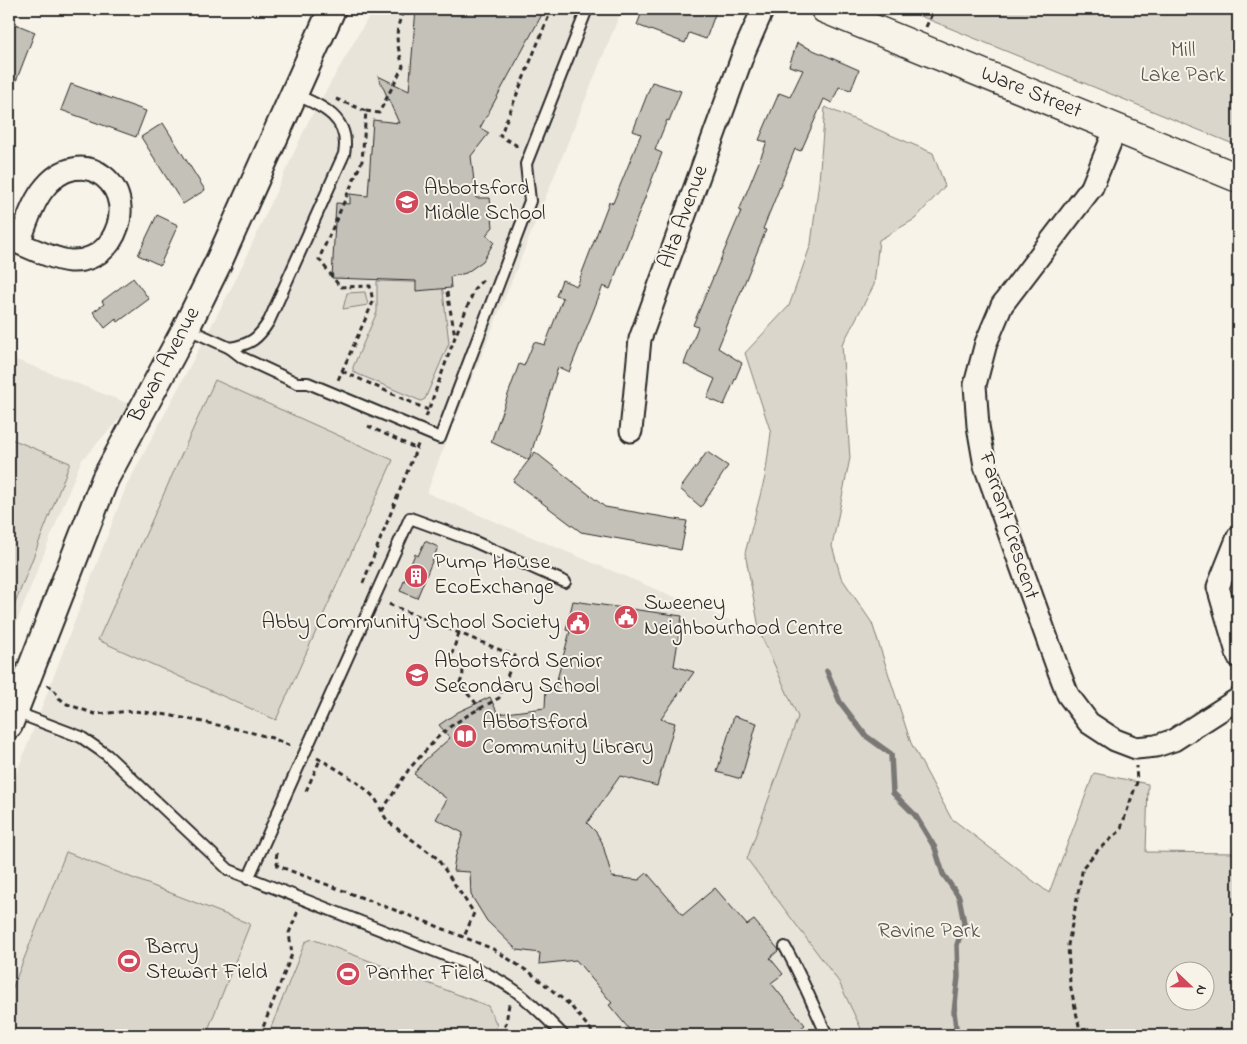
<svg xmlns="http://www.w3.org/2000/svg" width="1247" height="1044" font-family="'Indie Flower',sans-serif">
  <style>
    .built { fill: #e8e4da }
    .green { fill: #dad6cc; stroke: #82807c; fill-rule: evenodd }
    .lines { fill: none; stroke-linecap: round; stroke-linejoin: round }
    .stream { stroke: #7a7874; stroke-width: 5.5 }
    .building { fill: #c4c1b9; stroke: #2b2b2b }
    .service-casing { stroke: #2b2b2b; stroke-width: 14 }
    .minor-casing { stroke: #2b2b2b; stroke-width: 25 }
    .tertiary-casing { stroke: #2b2b2b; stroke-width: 30 }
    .secondary-casing { stroke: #2b2b2b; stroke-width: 31 }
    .path { stroke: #2b2b2b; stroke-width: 3; stroke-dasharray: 5 4; stroke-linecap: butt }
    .service { stroke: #f7f3e8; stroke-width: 10 }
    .minor { stroke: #f7f3e8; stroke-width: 21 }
    .tertiary { stroke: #f7f3e8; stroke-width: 26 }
    .secondary { stroke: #f7f3e8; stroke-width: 28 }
    .labels { text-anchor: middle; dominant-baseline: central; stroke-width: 4; stroke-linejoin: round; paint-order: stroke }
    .park-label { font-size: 22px; fill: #575653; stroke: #f7f3e8 }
    .street-label { font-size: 22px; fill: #2b2b2b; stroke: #f7f3e8 }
    .poi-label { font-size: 22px; fill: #2b2b2b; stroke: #f7f3e8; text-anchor: start }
  </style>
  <rect width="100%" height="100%" fill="#f7f3e8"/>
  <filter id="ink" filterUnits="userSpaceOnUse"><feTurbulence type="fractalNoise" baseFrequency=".02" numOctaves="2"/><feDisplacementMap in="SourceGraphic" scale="10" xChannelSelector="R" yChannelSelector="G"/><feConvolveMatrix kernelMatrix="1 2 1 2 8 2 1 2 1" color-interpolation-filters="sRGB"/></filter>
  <g filter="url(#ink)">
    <!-- built -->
    <g class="built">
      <polygon points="373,9 622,9 437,465 427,493 760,633 798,717 747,859 839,982 864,1035 9,1035 9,793 126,487 235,281 308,122"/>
      <polygon points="9,357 132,405 81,461 9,641"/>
    </g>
    <!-- green -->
    <g class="green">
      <polygon points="903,9 1238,9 1238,146"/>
      <path d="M825 107 933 153 945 186 915 219 879 240 874 285 842 345 850 458 832 546 841 577 872 623 911 743 951 818 1049 893 1094 773 1148 784 1146 852 1238 853V1035H864L839 982 747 859 798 717 760 633 745 553 765 477 771 433 745 353 789 306 811 244 819 181ZM1174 972H1204V1002H1174Z"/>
      <polygon points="377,281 442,283 449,343 425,399 421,401 353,372 353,367 377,312"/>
      <polygon points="365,292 368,305 343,309 347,293"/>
      <polygon points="215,380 393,460 276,720 98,640"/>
      <polygon points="9,438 70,463 9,619"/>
      <polygon points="66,852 250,924 206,1035 9,1035 9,997"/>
      <polygon points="312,939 488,1006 497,1025 493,1035 268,1035 305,942"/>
    </g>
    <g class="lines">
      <!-- stream -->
      <polyline class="stream" points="827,671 840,702 866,736 891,754 893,793 915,815 935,848 943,874 959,897 964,923 957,945 958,977 954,1012 957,1035"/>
    </g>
    <!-- building -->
    <g class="building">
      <polygon points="416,9 545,9 480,128 489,133 471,156 476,198 490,198 493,227 486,235 494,242 483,261 466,273 450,277 451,288 416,291 416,281 332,278 336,203 350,204 350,194 368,196 373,120 399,123 378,76 409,91"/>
      <polygon points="643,9 717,9 706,39 689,33 685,43 637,25"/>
      <polygon points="13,23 35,32 10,97 9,35"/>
      <polygon points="797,43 859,70 851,90 839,87 832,103 824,99 801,151 795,149 763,229 766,230 718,348 742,363 724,405 707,398 715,379 684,364 698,327 693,325 741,211 739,211 767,142 759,140 779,93 790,97 803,70 789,66"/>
      <polygon points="652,82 681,91 669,121 667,120 655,150 662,153 610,289 603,286 569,372 558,367 529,460 491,442 519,364 524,366 534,342 545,345 563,298 556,296 562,280 577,286 609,202 613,203 641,134 633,131"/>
      <polygon points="71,84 146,111 136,137 61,110"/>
      <polygon points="163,123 205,190 183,204 141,137"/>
      <polygon points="157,215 178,225 160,265 138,255"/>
      <polygon points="133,278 149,299 118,322 116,319 105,328 93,312 104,304 102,301"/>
      <polygon points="535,452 605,507 687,521 681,550 581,532 513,481"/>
      <polygon points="707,452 728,466 701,507 680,489"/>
      <polygon points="425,541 438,547 417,598 400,591 415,554 418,556"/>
      <polygon points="573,601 682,616 674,666 694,672 661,719 675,723 657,786 620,776 587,823 596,832 602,842 612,877 639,880 647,873 683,915 715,888 747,925 754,920 779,950 770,958 783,974 771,983 805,1025 792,1035 634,1035 609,1005 612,1003 576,960 539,964 540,953 517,950 487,921 471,895 470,872 453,871 455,858 463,833 436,819 447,799 414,774 424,761 450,738 439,725 458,712 490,697 498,714 545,708 546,688 549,688 550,686 555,687 570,631 566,630"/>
      <polygon points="734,716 757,723 741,779 717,772"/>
    </g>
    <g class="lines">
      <!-- service casing -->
      <g class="service-casing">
        <g id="service">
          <polyline points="186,328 230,348 243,358 297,383 308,383 440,438 530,201 526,164 587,9"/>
          <path d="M230 348C251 344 258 339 269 321L344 154C351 118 322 106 294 94"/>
          <path d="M15 712 81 737 107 755 229 870 470 965C486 973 503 981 517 992 534 1005 548 1020 563 1035"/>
          <polyline points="248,879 410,518 473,541 565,582"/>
          <path d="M785 947C801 975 813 1006 827 1035"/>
        </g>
      </g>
      <!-- minor casing -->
      <g class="minor-casing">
        <g id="minor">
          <polyline points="1116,128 1092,187 1002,305 986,343 975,385 978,426 985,466 1058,669 1068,695 1089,723 1115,740 1136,748 1156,746 1174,740 1238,699"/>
          <path d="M9 239C27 246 51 259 70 261 85 262 101 255 110 242 145 189 81 137 42 191 31 206 26 225 19 243"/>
          <polyline points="631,431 640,339 744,52 763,9"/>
          <polyline points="1238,537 1218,587 1238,656"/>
        </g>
      </g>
      <!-- tertiary casing -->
      <g class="tertiary-casing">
        <polyline id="tertiary" points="9,725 105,479 186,328 219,261 332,9"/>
      </g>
      <!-- secondary casing -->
      <g class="secondary-casing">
        <polyline id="secondary" points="825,9 1238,178"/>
      </g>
      <!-- path -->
      <g class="path">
        <polyline points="926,27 934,9"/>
        <polyline points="336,99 366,111 362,161 319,259 340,287 370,286 373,302 338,380"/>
        <path d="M366 111 379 113 403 66C396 41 394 33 404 9"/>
        <polyline points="516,147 516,145 500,136 550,13 556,9"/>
        <polyline points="447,292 455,336"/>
        <polyline points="342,371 428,410"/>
        <polyline points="426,417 455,337 475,288 484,279"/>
        <polyline points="368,426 417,449"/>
        <polyline points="363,583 419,442"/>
        <path d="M459 633 450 659C462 664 467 672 459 684L475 702 479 709"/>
        <polyline points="47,685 53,688 59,698 67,704 95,714 134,711 168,715 242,730 272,738 293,747"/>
        <path d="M317 758C333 766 366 786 376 800 381 808 383 817 391 824L437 858 474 913 464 937"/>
        <polyline points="306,791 320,760"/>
        <polyline points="382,811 409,769 437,738 451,726 468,715 499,698 515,656 386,603"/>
        <polyline points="277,853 276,859 278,866 429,923 493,949 532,974 570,1005 595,1035"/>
        <polyline points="260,1035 292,954 289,933 298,911"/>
        <polyline points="501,1035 506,1023 509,1004"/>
        <polyline points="1081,1035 1070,984 1068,945 1083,867 1099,849 1120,831 1137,782 1136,766"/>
      </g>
      <!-- service -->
      <use href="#service" class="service"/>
      <!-- minor -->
      <use href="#minor" class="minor"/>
      <!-- tertiary -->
      <use href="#tertiary" class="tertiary"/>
      <!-- secondary -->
      <use href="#secondary" class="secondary"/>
    </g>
  </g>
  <!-- icons -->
  <defs>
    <g id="school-disc" transform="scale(1.25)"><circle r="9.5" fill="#d1495b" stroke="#f7f3e8"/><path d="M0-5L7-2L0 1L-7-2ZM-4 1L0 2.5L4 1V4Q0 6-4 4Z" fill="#fff"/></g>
    <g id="building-disc" transform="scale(1.25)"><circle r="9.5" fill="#d1495b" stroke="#f7f3e8"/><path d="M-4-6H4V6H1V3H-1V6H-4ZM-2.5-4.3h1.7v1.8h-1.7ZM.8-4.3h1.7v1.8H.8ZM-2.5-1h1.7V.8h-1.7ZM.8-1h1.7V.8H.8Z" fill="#fff"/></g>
    <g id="civic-disc" transform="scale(1.25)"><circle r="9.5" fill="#d1495b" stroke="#f7f3e8"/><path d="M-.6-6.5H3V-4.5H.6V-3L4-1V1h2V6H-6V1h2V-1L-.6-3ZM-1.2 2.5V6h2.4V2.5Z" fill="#fff"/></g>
    <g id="library-disc" transform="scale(1.25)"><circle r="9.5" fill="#d1495b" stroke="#f7f3e8"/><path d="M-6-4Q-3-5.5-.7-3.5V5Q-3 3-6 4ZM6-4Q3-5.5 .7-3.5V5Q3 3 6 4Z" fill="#fff"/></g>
    <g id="stadium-disc" transform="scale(1.25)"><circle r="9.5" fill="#d1495b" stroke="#f7f3e8"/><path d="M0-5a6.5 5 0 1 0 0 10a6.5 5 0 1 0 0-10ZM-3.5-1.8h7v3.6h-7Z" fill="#fff"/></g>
  </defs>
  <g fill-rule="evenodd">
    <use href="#school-disc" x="407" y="202"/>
    <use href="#building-disc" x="416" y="576"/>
    <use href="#civic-disc" x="626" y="617"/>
    <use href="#civic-disc" x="578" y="623"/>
    <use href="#school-disc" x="417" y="675"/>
    <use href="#library-disc" x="465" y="736"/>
    <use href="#stadium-disc" x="129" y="961"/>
    <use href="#stadium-disc" x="348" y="974"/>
  </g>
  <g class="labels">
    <!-- park labels -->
    <g class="park-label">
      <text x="1183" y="51">Mill<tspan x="1183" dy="25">Lake Park</tspan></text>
      <text x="929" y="932">Ravine Park</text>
    </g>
    <!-- street labels -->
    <g class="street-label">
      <text transform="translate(1031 93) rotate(22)">Ware Street</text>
      <text transform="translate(684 217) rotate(-70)">Alta Avenue</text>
      <text transform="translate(165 365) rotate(-62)">Bevan Avenue</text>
      <text transform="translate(1008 526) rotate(72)">Farrant Crescent</text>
    </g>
    <!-- poi labels -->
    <g class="poi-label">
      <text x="424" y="189">Abbotsford<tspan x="424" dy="25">Middle School</tspan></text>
      <text x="434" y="563">Pump House<tspan x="434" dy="25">EcoExchange</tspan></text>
      <text x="644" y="604">Sweeney<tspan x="644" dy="25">Neighbourhood Centre</tspan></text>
      <text x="560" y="623" text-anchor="end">Abby Community School Society</text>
      <text x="434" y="662">Abbotsford Senior<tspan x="434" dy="25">Secondary School</tspan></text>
      <text x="482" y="723">Abbotsford<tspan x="482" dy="25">Community Library</tspan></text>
      <text x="146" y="948">Barry<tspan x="146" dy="25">Stewart Field</tspan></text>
      <text x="366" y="974">Panther Field</text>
    </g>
  </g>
  <!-- margin -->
  <rect width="1247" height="1044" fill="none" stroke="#f7f3e8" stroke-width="30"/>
  <rect x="15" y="15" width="1217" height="1014" fill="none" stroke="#2b2b2b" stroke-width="2" filter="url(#ink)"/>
  <!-- north arrow -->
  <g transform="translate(1190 986) rotate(112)"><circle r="24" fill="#f7f3e8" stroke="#a5a39c"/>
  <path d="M0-4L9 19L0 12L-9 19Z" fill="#d1495b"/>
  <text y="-8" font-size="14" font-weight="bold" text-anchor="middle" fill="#2b2b2b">N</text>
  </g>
</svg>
